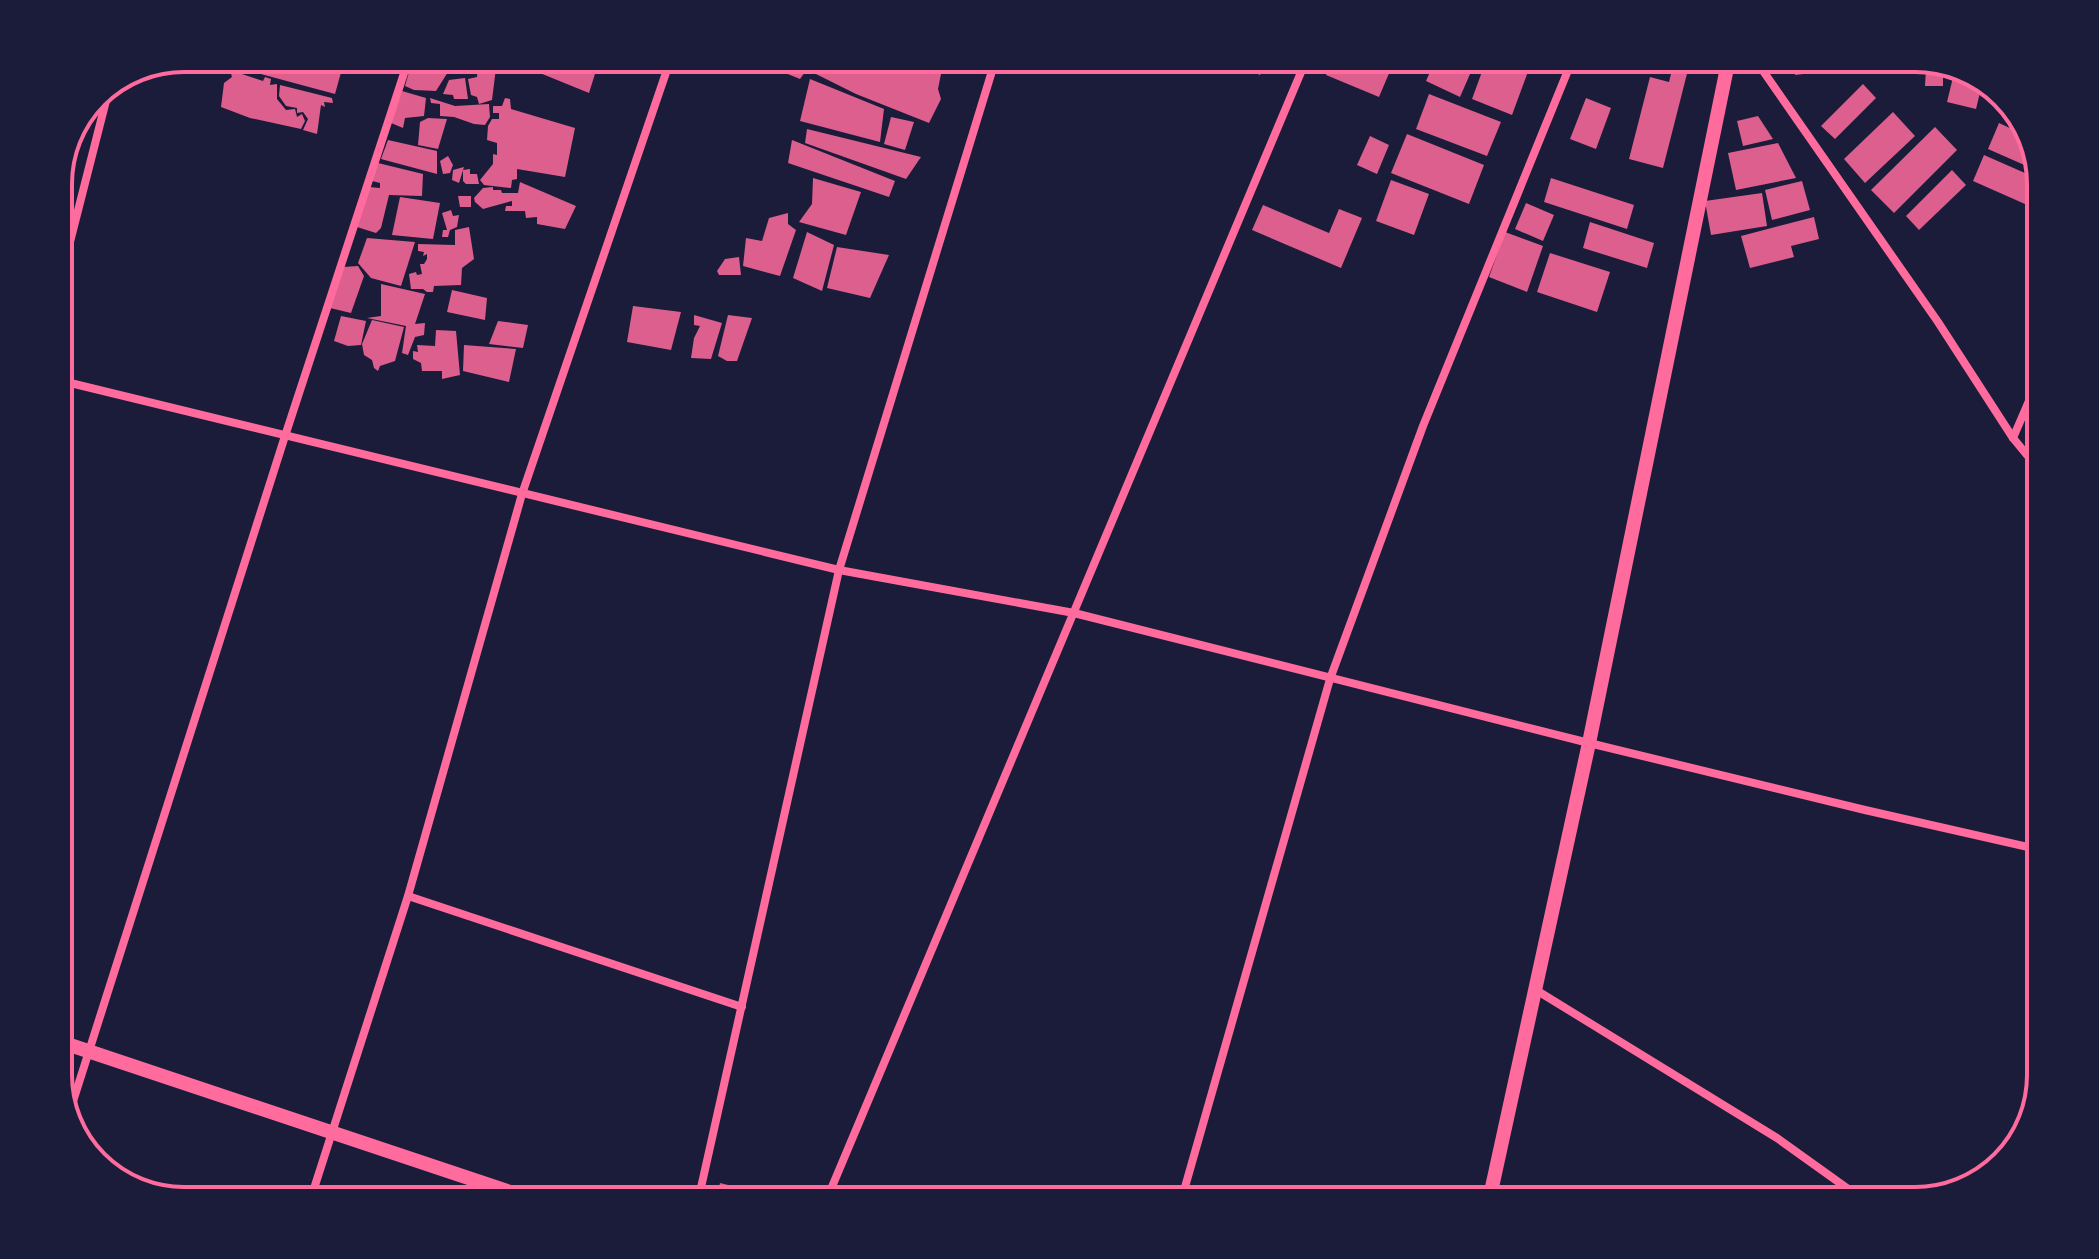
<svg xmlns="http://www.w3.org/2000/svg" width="2099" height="1259" font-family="'Titillium Web',sans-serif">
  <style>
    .building { fill: #dd5f8e }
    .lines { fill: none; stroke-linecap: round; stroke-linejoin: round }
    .minor { stroke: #ff6b9d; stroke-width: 8 }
    .tertiary { stroke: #ff6b9d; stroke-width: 14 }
    .rim { fill: none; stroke: #ff6b9d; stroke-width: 4 }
  </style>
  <rect width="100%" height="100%" fill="#1b1b3a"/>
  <!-- building -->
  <g class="building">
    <polygon points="256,58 345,58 335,94 257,73"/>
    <polygon points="413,58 470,58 466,70 448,72 436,91 414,90 405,86"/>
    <polygon points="517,58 591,58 599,61 589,93 530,69"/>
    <polygon points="778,58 815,58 800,79 773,68"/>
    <polygon points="831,58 905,58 942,69 938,89 941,99 929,123 856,94 814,73"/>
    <polygon points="1222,58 1267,58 1260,75"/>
    <polygon points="1333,58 1358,58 1390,71 1379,97 1326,75"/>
    <polygon points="1364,58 1395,58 1391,69"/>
    <polygon points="1436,58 1477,58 1460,97 1426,81"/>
    <polygon points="1487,58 1533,58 1512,115 1472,99"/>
    <polygon points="1675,58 1691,58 1663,168 1629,159 1650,77 1669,82"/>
    <polygon points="1793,58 1838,58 1839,70 1795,75"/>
    <polygon points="1906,58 1943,66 1943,86 1925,86 1926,68 1906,68"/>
    <polygon points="497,60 492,100 479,104 477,97 471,95 468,79 477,77 478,61"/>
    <polygon points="1955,69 1979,75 1983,80 1976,109 1947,102"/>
    <polygon points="230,70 263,81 265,77 271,79 270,85 277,84 277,99 286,110 295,109 297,117 302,114 305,121 301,129 250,118 221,107 224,83 232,77"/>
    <polygon points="465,78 468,99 454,99 453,95 443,94 449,80"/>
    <polygon points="810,79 884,109 880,142 800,121"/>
    <polygon points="1863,84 1876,98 1835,139 1821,126"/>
    <polygon points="280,85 332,98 333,103 324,102 325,107 321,105 317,134 303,130 308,119 303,112 297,113 297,108 286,106 279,96"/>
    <polygon points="402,91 426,98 424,116 405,118 403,128 391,123"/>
    <polygon points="1429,94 1501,122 1487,156 1416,129"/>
    <polygon points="430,98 455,106 489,104 490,117 485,125 474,124 454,117 440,116 440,104 431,103"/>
    <polygon points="505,98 510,99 511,109 575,128 565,177 517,169 517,179 512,180 511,188 484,185 480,180 493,164 493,154 497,155 497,143 487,140 488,126 492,119 499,119 499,113 493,113 493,106 502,106"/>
    <polygon points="1586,98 1611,108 1596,149 1570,139"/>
    <polygon points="2007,103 2024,120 2025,125 2002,114"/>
    <polygon points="1893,112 1915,136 1865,183 1844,159"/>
    <polygon points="1758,116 1773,139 1743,146 1737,121"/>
    <polygon points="891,117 914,122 905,150 884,144"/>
    <polygon points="428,118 447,119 438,149 418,145 420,122"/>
    <polygon points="1999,123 2029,137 2040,172 1988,149"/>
    <polygon points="1935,127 1957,150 1894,213 1871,190"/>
    <polygon points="807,129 921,157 906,179 805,143"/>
    <polygon points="1407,134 1484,165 1469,204 1391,173"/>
    <polygon points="1370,136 1389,145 1377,174 1357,165"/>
    <polygon points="388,140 437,151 437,174 381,159"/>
    <polygon points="792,140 895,181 889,197 788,163"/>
    <polygon points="1778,143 1796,178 1736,190 1728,153"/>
    <polygon points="1984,155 2041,180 2041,211 1973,181"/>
    <polygon points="448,156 453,165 450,173 443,174 440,161"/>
    <polygon points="378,163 423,174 422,196 389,195 381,228 376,233 357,227 369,187 380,188 380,183 372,181"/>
    <polygon points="464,167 459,183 452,180 453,170"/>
    <polygon points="470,169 470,174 477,174 479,184 466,184 463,181 463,170"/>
    <polygon points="1952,170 1966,185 1919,230 1906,216"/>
    <polygon points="813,178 861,192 846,235 799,222 812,204"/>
    <polygon points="1551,178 1634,205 1627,229 1544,202"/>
    <polygon points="1391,180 1429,194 1414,235 1376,221"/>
    <polygon points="1802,181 1810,210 1772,220 1765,190"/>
    <polygon points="520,182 576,206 565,229 537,224 537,217 526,218 525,211 505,211 506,206 512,206 512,201 483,209 475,202 474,198 483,188 493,187 493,190 501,190 502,193 518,193"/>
    <polygon points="1762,193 1767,226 1711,235 1705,201"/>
    <polygon points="458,196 471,196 471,207 460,207"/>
    <polygon points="400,197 440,203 433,239 392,235"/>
    <polygon points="1526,203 1554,215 1543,241 1515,229"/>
    <polygon points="1263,205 1329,233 1339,209 1362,218 1341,268 1252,230"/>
    <polygon points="451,210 453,216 459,215 457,227 450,230 448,237 442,237 443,230 447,230 442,213"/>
    <polygon points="788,213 788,224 796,230 780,276 743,266 746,238 762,241 769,218"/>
    <polygon points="1814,217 1819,239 1791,246 1794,257 1750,268 1741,236"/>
    <polygon points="1590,222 1654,243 1647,268 1583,248"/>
    <polygon points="469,227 474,259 462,268 461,285 434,286 433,292 427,292 423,289 411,289 409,274 416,272 417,275 422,274 420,264 424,264 427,259 427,254 423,256 424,252 418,251 418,244 455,245 455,230"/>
    <polygon points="807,232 834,245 822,291 793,278"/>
    <polygon points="1505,232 1543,246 1527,292 1489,277"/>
    <polygon points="367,238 415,242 401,286 371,278 358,263"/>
    <polygon points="837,247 889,255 870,298 827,288"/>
    <polygon points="1550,253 1610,272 1597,312 1537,292"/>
    <polygon points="739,257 741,275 719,275 717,271 725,259"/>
    <polygon points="358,266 364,276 351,313 330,308 343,267"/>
    <polygon points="381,284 425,294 415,324 425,323 424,335 415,337 408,355 402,353 406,326 367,318 381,316"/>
    <polygon points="452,290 487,298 485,320 447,312"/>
    <polygon points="633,306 681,312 671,350 627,342"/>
    <polygon points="694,315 722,323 711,359 691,358 694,338 700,326 694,325"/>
    <polygon points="728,315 752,318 737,361 727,361 718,356"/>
    <polygon points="341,316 366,321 361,345 348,346 334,341"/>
    <polygon points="372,320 404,327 395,361 380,366 378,371 374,368 372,360 364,355 362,344"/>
    <polygon points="498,321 528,325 523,348 489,344"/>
    <polygon points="436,330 456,331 460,375 442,379 442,371 422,371 421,363 413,359 413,351 418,352 417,345 435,346"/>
    <polygon points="464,345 516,349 509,382 463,371"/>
    <polygon points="720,1183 753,1191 750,1201 716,1201"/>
  </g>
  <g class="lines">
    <!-- minor -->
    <g class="minor">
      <polyline points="1754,58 1938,322 2013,438 2041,472"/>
      <polyline points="58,289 109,89"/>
      <polyline points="58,380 839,570 1074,613 1589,743 1865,810 2041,850"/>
      <polyline points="2013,438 2041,373"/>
      <polyline points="408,896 742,1007"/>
      <polyline points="1536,990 1777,1138 1865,1201"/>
      <polyline points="68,1117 285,436 409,58"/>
      <polyline points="310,1201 408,896 522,494 671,58"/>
      <polyline points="698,1201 839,570 996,58"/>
      <polyline points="826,1201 1307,58"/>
      <polyline points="1181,1201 1330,679 1423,426 1573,58"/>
    </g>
    <!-- tertiary -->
    <g class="tertiary">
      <polyline points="58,1041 537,1201"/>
      <polyline points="1489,1201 1589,743 1729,58"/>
    </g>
  </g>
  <!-- crop -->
  <path d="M0 0H2099V1259H0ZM184 72H1915A112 112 0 0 1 2027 184V1075A112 112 0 0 1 1915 1187H184A112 112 0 0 1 72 1075V184A112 112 0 0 1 184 72Z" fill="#1b1b3a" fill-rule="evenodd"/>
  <path class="rim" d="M184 72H1915A112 112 0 0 1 2027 184V1075A112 112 0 0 1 1915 1187H184A112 112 0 0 1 72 1075V184A112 112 0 0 1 184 72Z"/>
</svg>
